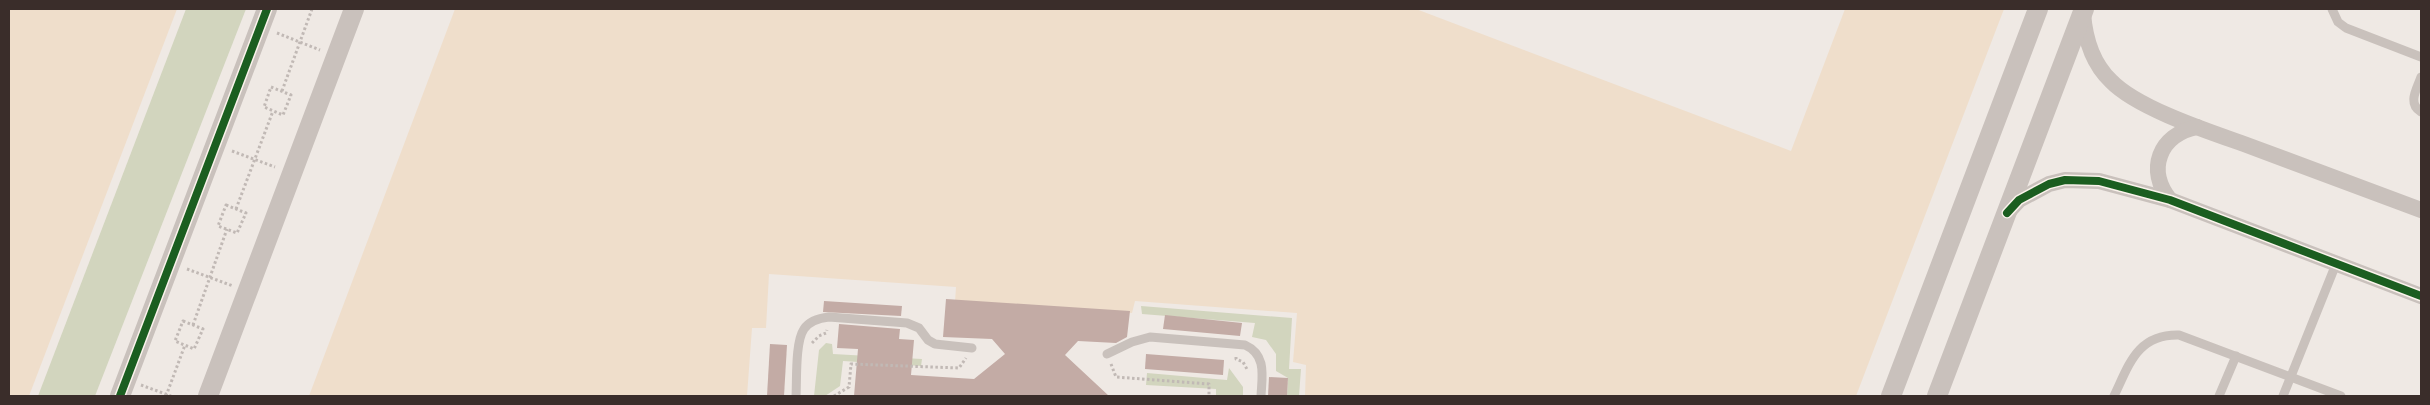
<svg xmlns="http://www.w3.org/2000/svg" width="2430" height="405" font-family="Helvetica,sans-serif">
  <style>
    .green { fill: #d2d5be }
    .sand { fill: #efdecb }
    .building { fill: #c3aba5 }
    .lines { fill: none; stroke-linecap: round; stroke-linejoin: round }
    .path { stroke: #c1b9b5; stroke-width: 3; stroke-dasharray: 2.5 2.5; stroke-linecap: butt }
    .service { stroke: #c9c1bc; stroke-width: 9 }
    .minor { stroke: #c9c1bc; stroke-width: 16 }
    .tertiary { stroke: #c9c1bc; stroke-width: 20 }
    .cycleway-casing { stroke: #fbf3ec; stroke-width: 11 }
    .cycleway { stroke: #1b5e20; stroke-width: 8 }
  </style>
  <rect width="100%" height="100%" fill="#efe9e4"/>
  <!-- green -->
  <g class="green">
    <polygon points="186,9 246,9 95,396 38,396"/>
    <polygon points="1141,306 1292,318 1289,369 1301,369 1299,396 1287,396 1288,378 1276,371 1276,354 1266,340 1252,337 1255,323 1142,314"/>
    <polygon points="826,343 832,344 833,354 922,359 921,366 843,361 840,386 825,396 814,396 819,350"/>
    <polygon points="1229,368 1243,387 1243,396 1216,396 1216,389 1146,385 1147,373 1227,380"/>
  </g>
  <!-- sand -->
  <g class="sand">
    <polygon points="9,9 177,9 29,396 9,396"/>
    <polygon points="455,9 1416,9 1791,151 1845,9 2004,9 1856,396 1305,396 1306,365 1293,362 1297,313 1135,301 1132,313 955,302 956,287 769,274 766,328 752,328 747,396 309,396"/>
  </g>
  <!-- building -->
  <g class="building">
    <polygon points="946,299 1130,311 1127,337 1116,343 1078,341 1065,355 1109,396 854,396 858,349 837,348 839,324 900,329 899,339 914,340 911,375 974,379 1005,354 992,339 943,337"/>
    <polygon points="824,301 902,306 901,316 823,312"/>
    <polygon points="1165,315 1242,323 1240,336 1163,329"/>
    <polygon points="770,344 787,345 784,396 767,396"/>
    <polygon points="1146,354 1224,360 1223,375 1145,369"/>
    <polygon points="1269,377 1288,378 1287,396 1268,396"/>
  </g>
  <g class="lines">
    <!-- path -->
    <g class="path">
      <polyline points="277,33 320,50"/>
      <polygon points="271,87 291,95 283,115 264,107"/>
      <polyline points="282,91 312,9"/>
      <polyline points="232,151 275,167"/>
      <polygon points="226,205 246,213 237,233 218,226"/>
      <polyline points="236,209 273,111"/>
      <polyline points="187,269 233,286"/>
      <polygon points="183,321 203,329 194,349 175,341"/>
      <polyline points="193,325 227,229"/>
      <polyline points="812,343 819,336 826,333 827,330"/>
      <polyline points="1236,357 1236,359 1243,362 1248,371"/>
      <polyline points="1111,364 1116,377 1209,384 1209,396"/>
      <polyline points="141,385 171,396"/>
      <polyline points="166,396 185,345"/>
      <polyline points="834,396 849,387 851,364 959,368 966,358"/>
    </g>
    <!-- service -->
    <g class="service">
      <polyline points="2332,9 2338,22 2346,28 2421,57"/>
      <path d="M2421 77C2417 89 2407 103 2421 112"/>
      <path d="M1107 354 1132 342 1150 337 1245 345C1267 355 1262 376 1261 396"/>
      <path d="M796 396C797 380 795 342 804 329 810 320 820 318 829 317L907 323 919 328 928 340 935 344 972 348"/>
      <path d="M2114 396C2129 365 2137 334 2179 335L2341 396"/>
      <polyline points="2219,396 2236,356"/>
      <polyline points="2283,396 2336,264"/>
    </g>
    <!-- minor -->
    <g class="minor">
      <path d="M2083 13C2085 39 2092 63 2111 81 2137 108 2207 131 2244 144 2303 166 2362 188 2421 210"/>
      <path d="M2170 200C2146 170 2159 135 2197 127"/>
      <polyline points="2007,213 2019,200 2049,184 2065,180 2099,181 2170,200 2421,296"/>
    </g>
    <!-- tertiary -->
    <g class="tertiary">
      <polyline points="120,396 267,9"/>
      <polyline points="208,396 354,9"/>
      <polyline points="1891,396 2038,9"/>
      <polyline points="1937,396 2084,9"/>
    </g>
    <!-- cycleway casing -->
    <g class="cycleway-casing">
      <g id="cycleway">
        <polyline points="2007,213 2019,200 2049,184 2065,180 2099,181 2170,200 2421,296"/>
        <polyline points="120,396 267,9"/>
      </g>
    </g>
    <!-- cycleway -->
    <use href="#cycleway" class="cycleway"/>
  </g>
  <!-- border -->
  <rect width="2430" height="405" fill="none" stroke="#3a2d2a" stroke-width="20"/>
</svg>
